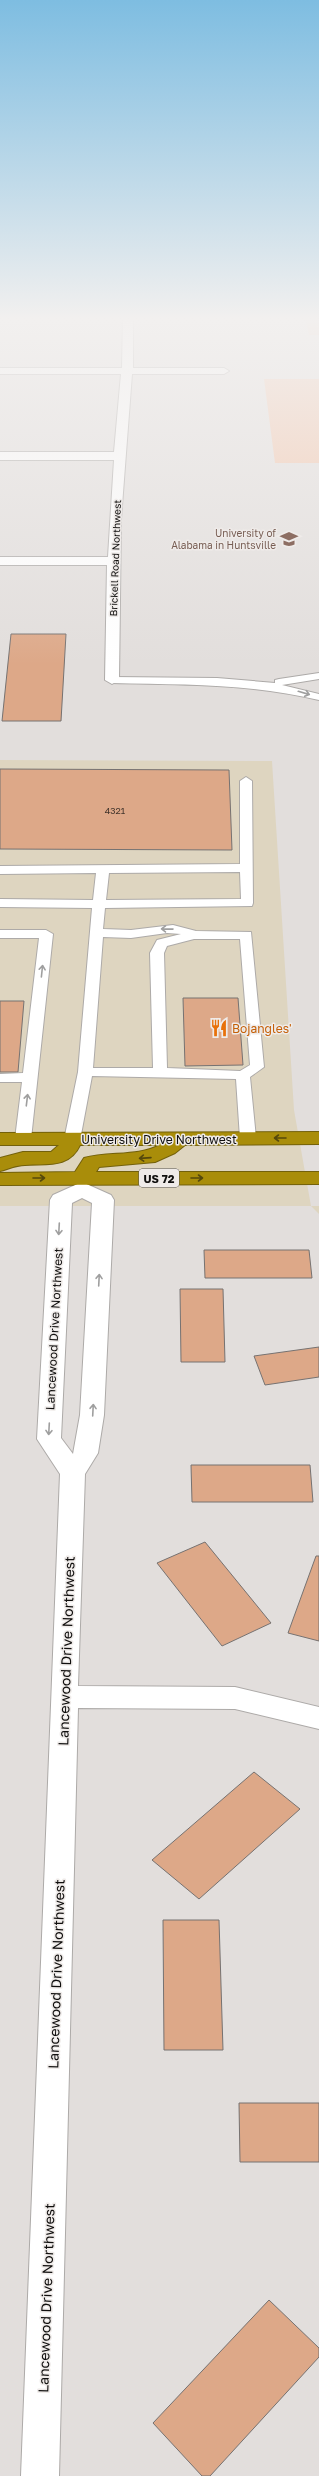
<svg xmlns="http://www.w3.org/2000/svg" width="319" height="2476" font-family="'Golos Text',sans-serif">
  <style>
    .commercial { fill: #ded5c0 }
    .green { fill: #f3c4a9 }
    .building { fill: #dda888; stroke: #767271 }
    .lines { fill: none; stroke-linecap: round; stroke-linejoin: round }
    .lane-casing { stroke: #adaaa8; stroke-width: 2 }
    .street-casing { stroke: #adaaa8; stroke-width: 2 }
    .highway-casing { stroke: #73610b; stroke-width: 2 }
    .lane { fill: #fff; fill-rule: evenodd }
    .street { fill: #fff; fill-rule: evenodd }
    .highway { fill: #a98d0a; fill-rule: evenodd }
    .oneway { stroke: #9f9f9f }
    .oneway2 { stroke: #55480c }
    .labels { text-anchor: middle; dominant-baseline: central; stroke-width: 3; stroke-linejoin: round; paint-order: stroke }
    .far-number-label { font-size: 9px; fill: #43352c }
    .far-education-label { font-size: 10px; fill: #785e54; stroke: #efebe9; text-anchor: end }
    .far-street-label { font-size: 10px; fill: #100f0e; stroke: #efebe9 }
    .shield { fill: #efebe9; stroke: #535150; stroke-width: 1 }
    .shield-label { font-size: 11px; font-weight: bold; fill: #100f0e }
    .food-label { font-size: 12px; fill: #c56008; stroke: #efebe9; text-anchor: start }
    .street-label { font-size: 12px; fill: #100f0e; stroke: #efebe9 }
    .near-street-label { font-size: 14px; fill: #100f0e; stroke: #efebe9 }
  </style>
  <rect width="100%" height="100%" fill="#e2dedc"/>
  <!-- commercial -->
  <polygon class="commercial" points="0,760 272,761 294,1110 311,1206 319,1206 319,1214 311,1206 0,1206"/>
  <!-- green -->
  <g class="green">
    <polygon points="305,317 319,317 319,335 309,335"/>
    <polygon points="264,379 319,379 319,463 275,463"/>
  </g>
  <!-- building -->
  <g class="building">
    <polygon points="11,634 66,634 61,721 2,721"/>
    <polygon points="0,769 229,770 232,850 0,849"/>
    <polygon points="183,998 238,998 243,1065 185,1066"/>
    <polygon points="0,1001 24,1001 18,1072 0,1072"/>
    <polygon points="204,1250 309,1250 312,1278 205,1278"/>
    <polygon points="180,1289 223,1289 225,1362 181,1362"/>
    <polygon points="319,1347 319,1377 265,1385 254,1356"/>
    <polygon points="191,1465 310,1465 313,1502 192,1502"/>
    <polygon points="205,1542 271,1623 222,1646 157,1563"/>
    <polygon points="316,1556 319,1556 319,1641 288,1633"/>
    <polygon points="254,1772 300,1809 199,1899 152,1860"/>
    <polygon points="163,1920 219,1920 223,2050 164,2050"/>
    <polygon points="239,2103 319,2103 319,2162 240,2162"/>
    <polygon points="269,2300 319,2348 319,2357 210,2476 202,2476 153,2423"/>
  </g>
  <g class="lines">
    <!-- lane casing -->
    <g class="lane-casing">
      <g id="lane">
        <path d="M319 673V679L282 685 319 694V700C248 683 184 685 112 683L107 680 112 677 217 678 275 683V680L279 679Z"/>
        <path d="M246 777 252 781 253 903 252 906 105 908 103 929 131 930 173 925 196 931 251 932 264 1067 250 1077 256 1138 248 1143 240 1138 236 1079 92 1076 80 1140 77 1143H67L64 1140 78 1072 92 908 0 907V899L93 900 96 873 0 874V866L240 864V781ZM240 872 241 899 106 900 109 873ZM167 933 181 934 157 940 150 953 153 1068H93L103 937 131 938ZM194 939H240L250 1065 240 1071 167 1068 164 953 167 946Z"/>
        <polygon points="0,930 46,930 53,934 31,1139 23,1144 15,1139 22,1082 0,1082 0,1074 23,1073 39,938 0,938"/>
      </g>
    </g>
    <!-- street casing -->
    <g class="street-casing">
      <g id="street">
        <polygon points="123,317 133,317 133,368 224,368 229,371 224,374 132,374 121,519 119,680 112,684 105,680 107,565 0,565 0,557 108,557 114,460 0,460 0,452 114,452 121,374 0,374 0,368 122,368"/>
        <path d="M82 1182 111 1195 114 1200 104 1415 98 1453 85 1474 78 1686 235 1687 319 1707V1729L235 1709 78 1708 59 2476H21L60 1474 37 1439 50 1200 53 1195ZM82 1198 92 1203 80 1415 73 1454 61 1438 72 1203Z"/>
      </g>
    </g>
    <!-- highway casing -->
    <g class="highway-casing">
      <path id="highway" d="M319 1132V1144L185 1145 175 1153 155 1162 99 1167 96 1172H319V1184L0 1185V1173L75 1172 84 1158C109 1151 137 1157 160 1145H80C69 1169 46 1163 25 1165 16 1165 8 1169 0 1171V1158L23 1152H51L59 1145H0V1133Z"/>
    </g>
    <!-- lane -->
    <use href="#lane" class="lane"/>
    <!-- street -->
    <use href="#street" class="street"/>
    <!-- highway -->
    <use href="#highway" class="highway"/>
  </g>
  <!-- one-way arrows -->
  <defs><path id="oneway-shaft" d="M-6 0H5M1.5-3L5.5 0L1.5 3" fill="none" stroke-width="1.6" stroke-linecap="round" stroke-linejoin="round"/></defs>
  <g class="oneway">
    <use href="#oneway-shaft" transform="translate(304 693) rotate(16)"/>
    <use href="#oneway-shaft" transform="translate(167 929) rotate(-179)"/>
    <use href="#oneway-shaft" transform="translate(42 971) rotate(-84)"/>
    <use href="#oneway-shaft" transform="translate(27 1100) rotate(-83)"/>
    <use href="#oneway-shaft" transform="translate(59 1229) rotate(93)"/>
    <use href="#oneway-shaft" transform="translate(99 1280) rotate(-87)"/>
    <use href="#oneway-shaft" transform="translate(93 1410) rotate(-87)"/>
    <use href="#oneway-shaft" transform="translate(49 1429) rotate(93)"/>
  </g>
  <g class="oneway2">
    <use href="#oneway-shaft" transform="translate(280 1138) rotate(180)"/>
    <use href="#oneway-shaft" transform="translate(145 1158) rotate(176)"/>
    <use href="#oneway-shaft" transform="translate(39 1178)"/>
    <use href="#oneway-shaft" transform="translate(197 1178)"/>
  </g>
  <!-- sky -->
  <linearGradient id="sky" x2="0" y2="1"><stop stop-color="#7ebde1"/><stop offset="0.48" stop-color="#f2f0ef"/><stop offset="1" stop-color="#f2f0ef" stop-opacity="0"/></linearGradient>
  <rect width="319" height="664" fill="url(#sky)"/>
  <!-- icons -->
  <defs>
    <g id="university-bare" transform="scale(1.38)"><path d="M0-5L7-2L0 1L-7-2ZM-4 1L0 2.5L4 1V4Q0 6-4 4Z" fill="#8d6e63" stroke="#efebe9" stroke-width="2.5" paint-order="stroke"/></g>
    <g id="restaurant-bare" transform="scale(1.38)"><path d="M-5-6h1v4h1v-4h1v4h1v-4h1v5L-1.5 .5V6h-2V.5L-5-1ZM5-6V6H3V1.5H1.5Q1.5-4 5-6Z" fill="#e8710a" stroke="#efebe9" stroke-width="2.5" paint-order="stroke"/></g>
  </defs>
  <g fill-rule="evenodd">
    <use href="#university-bare" x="289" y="539"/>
    <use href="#restaurant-bare" x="219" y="1028"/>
  </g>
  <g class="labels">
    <!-- far-number labels -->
    <g class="far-number-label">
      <text x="115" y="810">4321</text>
    </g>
    <!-- far-education labels -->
    <g class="far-education-label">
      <text x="276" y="533">University of<tspan x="276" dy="12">Alabama in Huntsville</tspan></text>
    </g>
    <!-- far-street labels -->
    <g class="far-street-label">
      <text transform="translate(115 558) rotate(-88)">Brickell Road Northwest</text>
    </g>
    <!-- shield labels -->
    <rect class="shield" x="139" y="1169" width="40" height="18" rx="3"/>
    <g class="shield-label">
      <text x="159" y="1178">US 72</text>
    </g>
    <!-- food labels -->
    <g class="food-label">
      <text x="232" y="1028">Bojangles'</text>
    </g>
    <!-- street labels -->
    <g class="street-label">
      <text x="159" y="1139">University Drive Northwest</text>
      <text transform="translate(54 1329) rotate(-87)">Lancewood Drive Northwest</text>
    </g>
    <!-- near-street labels -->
    <g class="near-street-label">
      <text transform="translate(66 1651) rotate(-88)">Lancewood Drive Northwest</text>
      <text transform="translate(56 1974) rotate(-88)">Lancewood Drive Northwest</text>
      <text transform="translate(46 2298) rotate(-88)">Lancewood Drive Northwest</text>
    </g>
  </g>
</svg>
